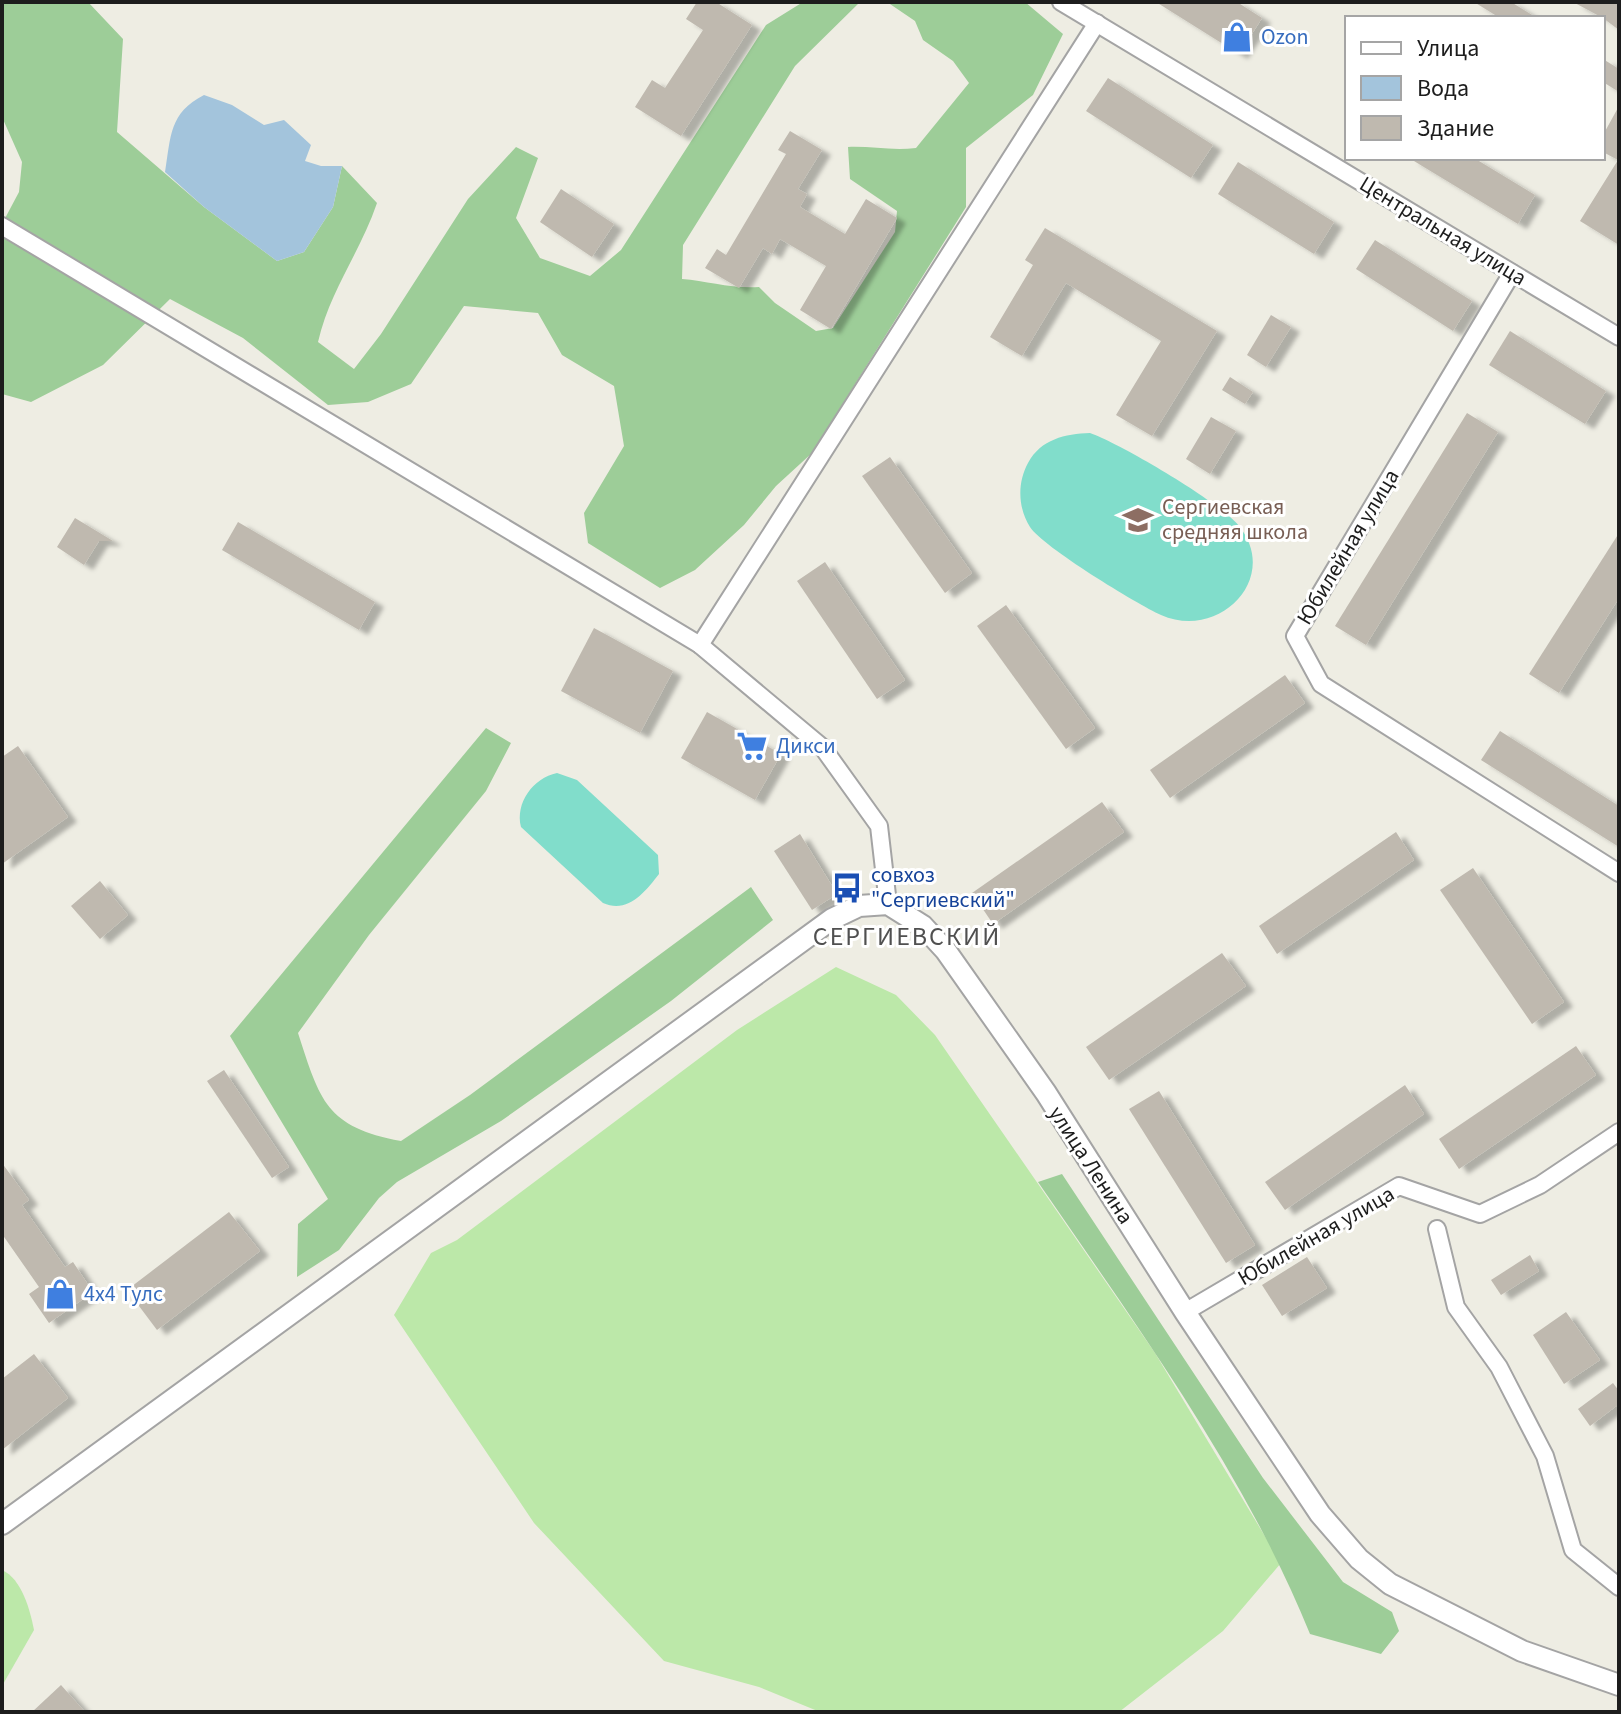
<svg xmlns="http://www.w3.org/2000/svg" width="1621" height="1714" font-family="'Source Sans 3',sans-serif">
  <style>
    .grass { fill: #bce8a9 }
    .forest { fill: #9dcd98 }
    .pitch { fill: #81ddcb }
    .water { fill: #a3c4dc }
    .building { fill: #bfb9af; filter: url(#shadow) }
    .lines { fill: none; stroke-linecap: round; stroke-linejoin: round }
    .minor-casing { stroke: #a4a4a4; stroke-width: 20 }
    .tertiary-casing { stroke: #a4a4a4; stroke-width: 24 }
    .minor { stroke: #fff; stroke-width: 16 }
    .tertiary { stroke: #fff; stroke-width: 20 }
    .labels { text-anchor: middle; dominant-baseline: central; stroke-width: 6; stroke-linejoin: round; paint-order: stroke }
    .shop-label { font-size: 22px; fill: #366cbe; stroke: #fff; text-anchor: start }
    .street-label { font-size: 22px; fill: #1d1d1d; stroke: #fff }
    .education-label { font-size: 22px; fill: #785e54; stroke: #fff; text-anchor: start }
    .transit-label { font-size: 22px; fill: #164399; stroke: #fff; text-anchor: start }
    .quarter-label { font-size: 26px; letter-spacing: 2px; fill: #505050; stroke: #fff }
  </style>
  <defs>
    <filter id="shadow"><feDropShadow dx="9" dy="5" stdDeviation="2" flood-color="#0004"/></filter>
  </defs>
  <rect width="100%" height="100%" fill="#eeede3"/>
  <!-- grass -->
  <g class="grass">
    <polygon points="836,967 896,995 935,1035 1155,1353 1281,1563 1223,1631 1119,1712 820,1712 759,1687 664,1661 534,1523 394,1315 431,1253 457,1240 737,1030"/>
    <path d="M2 1570C22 1579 30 1610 34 1630L2 1686Z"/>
  </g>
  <!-- forest -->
  <g class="forest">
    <path d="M2 2H88L123 39 117 132 204 207 277 261 304 252 333 207 342 166 377 203C360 253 330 290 318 342L354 369 381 334 468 199 516 147 538 158 516 218 540 258 590 276 621 250 766 25 803 2H860L795 66 683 245 682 279C707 281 733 289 759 287L775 303 816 331 833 328 895 232 897 211 850 179 848 147C871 146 892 151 916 148L969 83 953 61 923 40 915 21 887 2H1025L1063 34 1033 95 966 148V207L812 453 776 486 744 525 695 570 660 588 588 543 584 513 624 446 614 386 562 355 538 313 464 306 411 384 368 402 328 405 243 338 170 299 103 365 31 402 2 394V224L19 192 22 162 2 117Z"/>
    <path d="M486 728 511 743 486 791 369 935 298 1033C320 1101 326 1127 401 1141L470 1095 751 887 773 920 671 1001 501 1121 397 1182 379 1198 339 1250 297 1277 298 1224 328 1199 230 1036Z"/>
    <path d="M1062 1174 1263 1478 1343 1582 1392 1612 1399 1631 1381 1654 1310 1634C1245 1473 1136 1325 1038 1182Z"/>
  </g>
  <!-- pitch -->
  <g class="pitch">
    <path d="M1090 433C1121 444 1220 502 1239 526 1281 578 1219 641 1161 615 1137 604 1043 547 1030 527 1018 508 1017 483 1028 463 1041 439 1065 434 1090 433Z"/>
    <path d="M557 773 577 780 658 855 659 874C645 892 628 914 603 903L521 827C515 803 533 778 557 773Z"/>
  </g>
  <!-- water -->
  <path class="water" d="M204 95 232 105 264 125 284 120 311 145 305 161 321 166H342L333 207 304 252 277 261 204 207 165 172C171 136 169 113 204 95Z"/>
  <!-- building -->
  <g class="building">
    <polygon points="697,2 716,2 752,25 681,136 635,107 652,80 665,88 703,30 686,19"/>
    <polygon points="1156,2 1237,2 1262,18 1239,54"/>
    <polygon points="1474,2 1511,2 1537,18 1500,18"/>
    <polygon points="1573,2 1619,2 1619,30 1603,18"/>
    <polygon points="1603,59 1619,69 1619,92 1603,82"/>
    <polygon points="1108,78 1213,145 1191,178 1086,111"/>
    <polygon points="1619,106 1619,245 1580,221 1618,160 1603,152 1603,135"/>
    <polygon points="790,131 822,150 798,189 807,194 800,207 845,234 866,199 897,218 831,329 800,310 826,266 780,239 772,254 763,248 739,288 705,268 717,249 726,255 786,154 778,150"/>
    <polygon points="1409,158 1474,158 1535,195 1518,224"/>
    <polygon points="1238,162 1334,222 1314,254 1218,194"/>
    <polygon points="561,189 614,224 592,257 540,222"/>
    <polygon points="1045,228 1217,331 1152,436 1116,415 1161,341 1066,283 1022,356 990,337 1033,265 1025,260"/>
    <polygon points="1375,240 1472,301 1453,331 1356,269"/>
    <polygon points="1271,315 1291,327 1266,367 1247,355"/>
    <polygon points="1510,331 1606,391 1585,424 1489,365"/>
    <polygon points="1230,377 1253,392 1245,404 1222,390"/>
    <polygon points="1467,413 1498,432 1366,645 1335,626"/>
    <polygon points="1211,417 1236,431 1210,474 1186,459"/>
    <polygon points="890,457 972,573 945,593 862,476"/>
    <polygon points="75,518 113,541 99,541 84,565 57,547"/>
    <polygon points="238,522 375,602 359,630 222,550"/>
    <polygon points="1619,533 1619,598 1559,693 1529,674"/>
    <polygon points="825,562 905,680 877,699 797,581"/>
    <polygon points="1006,605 1095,728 1066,749 977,626"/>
    <polygon points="594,628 673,671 640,733 561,691"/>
    <polygon points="1285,675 1305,703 1170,798 1150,770"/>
    <polygon points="707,712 781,754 755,800 681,758"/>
    <polygon points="1500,731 1619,806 1619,847 1481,760"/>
    <polygon points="18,746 68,817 2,864 2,757"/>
    <polygon points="1102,802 1124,832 993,924 972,893"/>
    <polygon points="1396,832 1414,860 1277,954 1259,926"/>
    <polygon points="800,834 837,894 812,910 774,851"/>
    <polygon points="1473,868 1564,1002 1532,1024 1440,890"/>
    <polygon points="100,881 128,915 100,939 71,906"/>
    <polygon points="1222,953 1246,986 1109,1080 1086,1047"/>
    <polygon points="1576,1046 1596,1075 1459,1169 1439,1139"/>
    <polygon points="224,1070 289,1167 272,1178 207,1081"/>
    <polygon points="1405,1085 1424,1114 1285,1210 1265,1182"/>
    <polygon points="1159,1091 1255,1245 1226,1263 1129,1109"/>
    <polygon points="2,1163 29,1200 22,1205 65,1267 73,1262 93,1292 49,1323 29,1294 39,1287 2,1234"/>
    <polygon points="229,1212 260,1251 157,1330 127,1290"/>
    <polygon points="1530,1255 1539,1271 1501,1295 1491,1280"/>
    <polygon points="1307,1257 1327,1288 1282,1316 1262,1285"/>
    <polygon points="1566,1312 1600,1360 1564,1384 1533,1335"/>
    <polygon points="34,1354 68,1398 2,1450 2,1379"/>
    <polygon points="1613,1383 1619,1391 1619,1404 1590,1426 1578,1409"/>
    <polygon points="61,1685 85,1712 32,1712"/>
  </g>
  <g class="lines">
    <!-- minor casing -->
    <g class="minor-casing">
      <g id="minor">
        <polyline points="1061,2 1619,337"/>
        <polyline points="2,226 700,645 823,748 879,826 888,904"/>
        <polyline points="1512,273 1295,636 1321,684 1619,873"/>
        <polyline points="700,645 1097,23"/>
        <polyline points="1437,1229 1456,1307 1499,1367 1545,1456 1573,1550 1619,1587"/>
        <polyline points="1185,1312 1399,1186 1480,1214 1540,1185 1619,1132"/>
      </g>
    </g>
    <!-- tertiary casing -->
    <g class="tertiary-casing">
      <polyline id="tertiary" points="2,1524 832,919 859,906 888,904 923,926 946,951 1046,1093 1185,1312 1320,1514 1359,1559 1390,1584 1522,1651 1619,1685"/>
    </g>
    <!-- minor -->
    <use href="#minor" class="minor"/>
    <!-- tertiary -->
    <use href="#tertiary" class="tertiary"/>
  </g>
  <!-- icons -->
  <defs>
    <g id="shop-bare" transform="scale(2.4)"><path d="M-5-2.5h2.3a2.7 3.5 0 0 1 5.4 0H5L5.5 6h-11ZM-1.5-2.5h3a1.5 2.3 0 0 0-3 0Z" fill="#3f7fe0" stroke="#fff" stroke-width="2.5" paint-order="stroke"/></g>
    <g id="school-bare" transform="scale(2.4)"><path d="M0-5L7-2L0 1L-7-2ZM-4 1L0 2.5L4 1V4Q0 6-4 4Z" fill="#8d6e63" stroke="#fff" stroke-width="2.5" paint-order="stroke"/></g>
    <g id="supermarket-bare" transform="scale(2.4)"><path d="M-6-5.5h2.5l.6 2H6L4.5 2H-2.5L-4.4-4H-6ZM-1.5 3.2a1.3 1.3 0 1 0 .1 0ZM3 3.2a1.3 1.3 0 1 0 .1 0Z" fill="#3f7fe0" stroke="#fff" stroke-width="2.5" paint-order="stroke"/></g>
    <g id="bus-bare" transform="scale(2.4)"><path d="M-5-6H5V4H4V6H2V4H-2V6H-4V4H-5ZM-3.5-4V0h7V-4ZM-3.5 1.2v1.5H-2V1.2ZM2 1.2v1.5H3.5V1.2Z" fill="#1a4fb4" stroke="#fff" stroke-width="2.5" paint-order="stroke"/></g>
  </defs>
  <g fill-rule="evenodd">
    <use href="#shop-bare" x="1237" y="37"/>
    <use href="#school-bare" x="1138" y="520"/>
    <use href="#supermarket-bare" x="752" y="746"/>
    <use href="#bus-bare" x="847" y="888"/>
    <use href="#shop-bare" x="60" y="1294"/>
  </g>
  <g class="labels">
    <!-- shop labels -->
    <g class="shop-label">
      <text x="1261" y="37">Ozon</text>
      <text x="776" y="746">Дикси</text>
      <text x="84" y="1294">4x4 Тулс</text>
    </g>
    <!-- street labels -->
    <g class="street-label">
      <text transform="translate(1443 231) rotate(31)">Центральная улица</text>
      <text transform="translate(1348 547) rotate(-59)">Юбилейная улица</text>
      <text transform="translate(1091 1165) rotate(57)">улица Ленина</text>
      <text transform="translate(1316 1236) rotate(-30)">Юбилейная улица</text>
    </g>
    <!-- education labels -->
    <g class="education-label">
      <text x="1162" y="507">Сергиевская<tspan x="1162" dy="25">средняя школа</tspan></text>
    </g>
    <!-- transit labels -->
    <g class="transit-label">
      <text x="871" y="875">совхоз<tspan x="871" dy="25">"Сергиевский"</tspan></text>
    </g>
    <!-- quarter labels -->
    <g class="quarter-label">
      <text x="907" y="936">СЕРГИЕВСКИЙ</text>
    </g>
  </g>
  <!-- border -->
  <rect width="1621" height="1714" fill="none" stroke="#1d1d1d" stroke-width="8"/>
  <!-- legend -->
  <rect x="1345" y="16" width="260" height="144" fill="#ffffff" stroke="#a5a5a5" stroke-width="2"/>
  <rect x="1361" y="42" width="40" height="12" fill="#ffffff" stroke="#a5a5a5" stroke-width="2"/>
  <text x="1417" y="56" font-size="24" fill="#1d1d1d">Улица</text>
  <rect x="1361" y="76" width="40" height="24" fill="#a3c4dc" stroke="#a5a5a5" stroke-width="2"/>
  <text x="1417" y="96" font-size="24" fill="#1d1d1d">Вода</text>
  <rect x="1361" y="116" width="40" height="24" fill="#bfb9af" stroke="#a5a5a5" stroke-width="2"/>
  <text x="1417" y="136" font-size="24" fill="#1d1d1d">Здание</text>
</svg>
